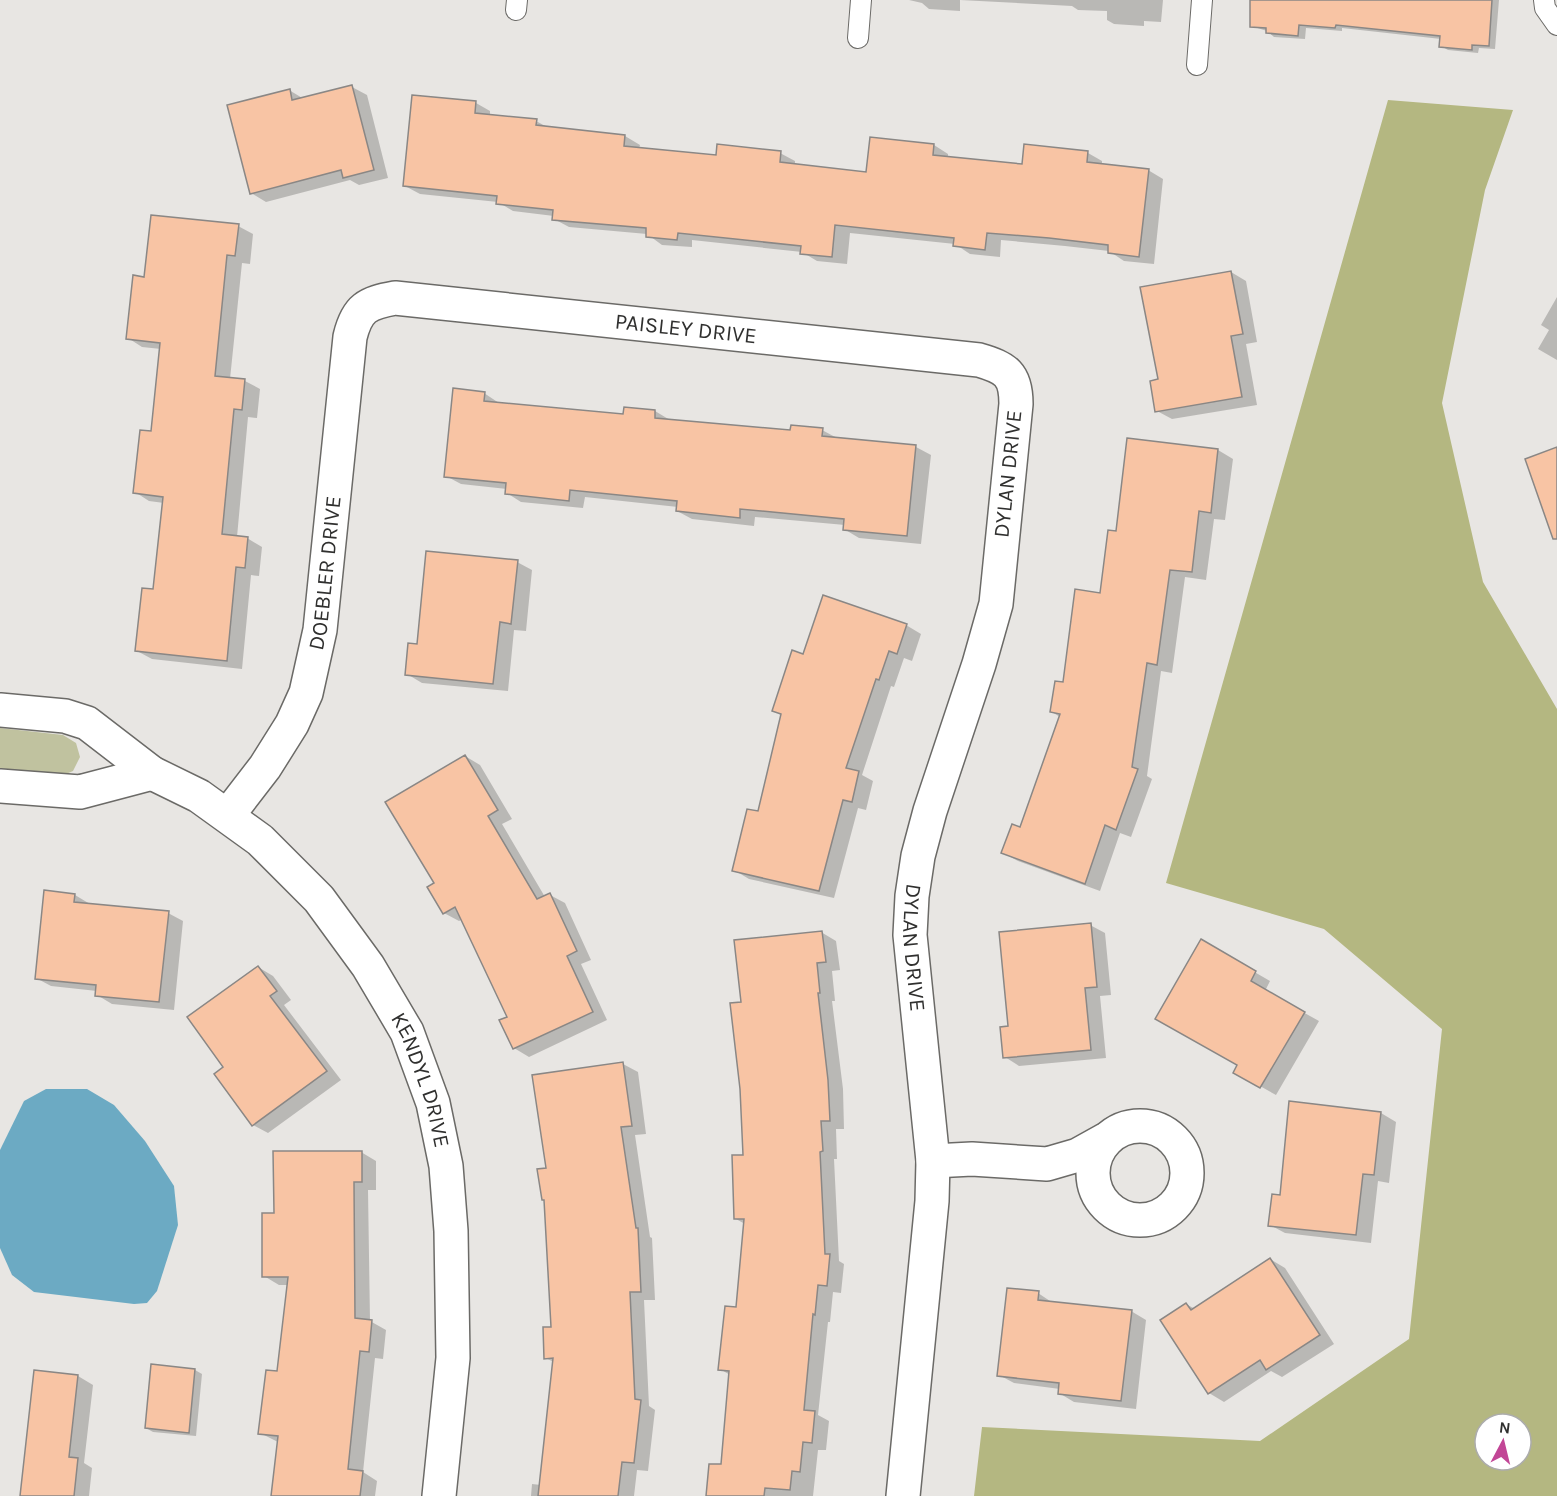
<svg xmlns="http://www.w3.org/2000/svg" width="1557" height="1496" font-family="Karla,sans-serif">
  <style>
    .green { fill: #c0c29f }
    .forest { fill: #b4b781; fill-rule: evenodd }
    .water { fill: #6caac3 }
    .shadow { fill: #0003 }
    .building { fill: #f8c4a4; stroke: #8a8785; stroke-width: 1.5 }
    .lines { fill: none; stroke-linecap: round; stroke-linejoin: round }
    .lane-casing { stroke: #6b6a67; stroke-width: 22 }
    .street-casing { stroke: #6b6a67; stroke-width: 36 }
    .lane { stroke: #fff; stroke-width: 20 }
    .street { stroke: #fff; stroke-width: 33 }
    .labels { text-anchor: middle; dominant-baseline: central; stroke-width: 5; stroke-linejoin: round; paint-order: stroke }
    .street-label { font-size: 22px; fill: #30302f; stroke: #fff }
  </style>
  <rect width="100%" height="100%" fill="#e8e6e3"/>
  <!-- green -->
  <polygon class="green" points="0,728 63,735 76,743 80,757 73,771 59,777 0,770"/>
  <!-- forest -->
  <path class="forest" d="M1388 100 1513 110 1485 190 1442 403 1483 582 1557 709V1496H974L982 1427 1260 1441 1409 1339 1442 1029 1324 929 1166 883ZM1485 1424H1521V1460H1485Z"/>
  <!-- water -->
  <polygon class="water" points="46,1089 87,1089 114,1105 145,1141 174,1186 178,1225 157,1291 147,1303 134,1304 34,1292 12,1275 0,1248 0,1150 24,1101"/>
  <!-- shadow -->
  <g class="shadow">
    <polygon points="909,0 1163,0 1161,22 1144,21 1144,26 1114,24 1107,20 1107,11 1078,10 1072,6 960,0 960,11 929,9 922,3"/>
    <polygon points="1253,0 1499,0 1495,49 1479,48 1478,53 1448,50 1441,46 1441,39 1342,28 1342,31 1306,28 1305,39 1274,37 1267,31 1251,26"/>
    <polygon points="352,87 367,95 388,178 359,185 350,180 266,202 251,193 289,90 304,99"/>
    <polygon points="476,103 490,111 490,116 536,121 549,128 625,136 640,145 639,149 717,157 780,153 795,161 795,165 868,174 934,145 948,154 948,158 1023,166 1088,153 1102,161 1102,166 1148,170 1163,179 1154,264 1124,261 1109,251 1065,246 1001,240 1000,257 970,254 955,244 850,233 847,264 817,261 802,252 692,240 692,247 662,245 647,234 569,227 554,219 554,216 513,211 498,202 420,194 405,186"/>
    <polygon points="238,226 253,234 250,264 242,263 230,379 245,381 260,389 257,418 248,417 237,537 247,538 262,547 259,576 251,575 242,669 152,659 137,651 155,591 164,503 149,501 135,492 152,432 161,349 142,347 128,338 146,278"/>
    <polygon points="1231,272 1246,281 1257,342 1246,344 1257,405 1172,419 1157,411 1160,381"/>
    <polygon points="1557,297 1557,360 1538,349 1549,330 1541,325"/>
    <polygon points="484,393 499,403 624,415 655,411 670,420 792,432 822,430 837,438 916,447 931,455 921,544 859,538 844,529 845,525 755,517 754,526 692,519 677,511 678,507 585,497 583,508 521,502 507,493 507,489 461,484 446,476"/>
    <polygon points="1128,439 1218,450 1233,459 1225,520 1214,519 1206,580 1185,577 1172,673 1161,671 1147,776 1152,779 1131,837 1120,833 1100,891 1018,861 1003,853 1021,829 1060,717 1052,712 1101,594 1117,533"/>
    <polygon points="517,562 532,570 526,631 514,630 508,691 422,683 407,674 418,646"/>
    <polygon points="906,625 921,634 912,661 904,658 894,687 891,686 862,775 873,781 866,810 858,808 834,898 749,879 734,870 759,813 782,716 773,710 804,656"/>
    <polygon points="465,756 480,765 512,819 502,824 545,897 550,895 565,903 591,960 581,964 607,1020 529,1057 514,1048 509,1017 463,919 459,921 444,913 436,883"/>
    <polygon points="45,892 75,895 90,904 168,913 183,921 174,1010 112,1004 97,995 97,991 51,986 36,978"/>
    <polygon points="1090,925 1105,933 1111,995 1100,996 1106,1058 1019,1066 1005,1057 1010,1027"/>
    <polygon points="821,932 836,941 840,970 832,971 835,1001 832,1001 843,1089 844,1129 836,1129 837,1159 834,1159 839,1261 844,1264 841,1293 833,1292 830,1322 828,1322 818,1415 829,1421 826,1450 818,1450 813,1496 708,1496 722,1466 730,1375 720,1369 737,1309 745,1224 736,1219 744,1156 743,1004"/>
    <polygon points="1201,941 1270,981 1265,991 1319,1021 1276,1095 1235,1072 1239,1065"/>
    <polygon points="258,967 273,976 291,1000 284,1005 341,1080 268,1133 253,1125 226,1068"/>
    <polygon points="623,1064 638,1072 646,1134 635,1135 650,1237 652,1238 655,1300 644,1300 649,1406 655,1410 648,1471 637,1470 634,1496 531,1496 532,1484 541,1485 554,1362 545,1358 552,1328 546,1201 543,1200 547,1169"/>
    <polygon points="1291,1103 1381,1113 1396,1122 1389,1183 1378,1181 1371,1243 1285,1233 1270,1225 1282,1197"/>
    <polygon points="361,1152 376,1161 376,1190 368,1190 370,1321 386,1330 383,1359 375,1358 363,1472 377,1481 375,1496 272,1496 278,1442 260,1433 279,1373 288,1285 279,1285 264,1276 275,1215"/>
    <polygon points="1270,1259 1285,1268 1334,1344 1282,1377 1271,1371 1224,1402 1209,1393 1186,1304 1195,1309"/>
    <polygon points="1038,1293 1053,1303 1131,1311 1146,1320 1136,1409 1074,1402 1059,1393 1060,1389 1014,1383 999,1375"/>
    <polygon points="153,1366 195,1370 202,1374 196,1436 153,1432 146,1428"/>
    <polygon points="35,1371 78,1376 93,1385 84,1463 92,1468 89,1496 21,1496"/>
  </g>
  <!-- building -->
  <g class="building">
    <polygon points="1250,0 1492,0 1489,46 1472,45 1472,50 1439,47 1440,36 1336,25 1335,28 1299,25 1298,36 1266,33 1266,28 1250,27"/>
    <polygon points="352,85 374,170 343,178 341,170 250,194 227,105 290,89 292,100"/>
    <polygon points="412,95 476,101 475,113 537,119 536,125 625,135 624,146 716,155 717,144 781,151 780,162 866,172 870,137 934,144 933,155 1022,164 1024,144 1088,151 1087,162 1149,169 1139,257 1108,253 1108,245 1049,238 987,233 985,250 953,246 954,238 835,225 832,257 800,254 801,246 678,233 677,240 646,237 646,228 552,220 553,210 496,204 497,196 403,186"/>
    <polygon points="151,215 239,224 235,256 227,255 215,376 245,379 242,410 234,409 222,534 248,537 245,568 236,567 227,661 135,651 142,588 153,589 163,497 133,493 140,430 151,431 160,343 126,339 133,275 144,277"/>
    <polygon points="1231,271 1243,334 1231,336 1242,397 1155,412 1150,381 1158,379 1140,287"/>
    <polygon points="453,388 485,392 484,401 623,414 624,407 655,410 655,418 790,430 791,425 823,428 822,436 916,445 907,536 843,530 844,519 740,509 740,518 676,511 677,501 570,490 569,501 505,494 506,483 444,477"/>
    <polygon points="1127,438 1218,449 1211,513 1199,511 1192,572 1170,570 1157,665 1147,663 1132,767 1138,769 1116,830 1105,825 1085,884 1001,853 1012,824 1020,827 1060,714 1050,712 1055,681 1063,682 1075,589 1100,593 1108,530 1116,531"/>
    <polygon points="1557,447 1557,539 1553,539 1525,459"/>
    <polygon points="426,551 518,560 511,624 500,622 493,684 405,675 408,643 417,644"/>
    <polygon points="823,595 907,624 897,654 889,651 879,680 876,679 846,768 859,771 852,802 843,800 819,891 732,871 747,809 758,811 781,714 772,711 792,650 803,654"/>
    <polygon points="465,755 498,810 488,816 537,899 550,893 577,951 567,956 593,1012 513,1049 499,1020 507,1017 455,907 443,914 427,887 434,883 385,802"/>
    <polygon points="44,890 75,894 74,902 169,911 159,1002 95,996 96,985 35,979"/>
    <polygon points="1091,923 1097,987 1085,988 1091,1050 1003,1058 1000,1027 1008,1026 999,932"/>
    <polygon points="822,931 826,962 817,963 820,993 818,993 828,1080 830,1121 821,1121 823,1151 820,1152 825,1254 830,1254 827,1286 818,1285 815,1315 813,1314 804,1410 815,1411 812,1443 803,1442 800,1472 792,1471 790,1490 765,1488 764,1496 706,1496 709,1464 721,1464 729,1371 718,1370 725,1306 736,1307 744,1219 734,1219 732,1155 743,1155 740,1089 730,1003 741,1002 734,940"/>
    <polygon points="1201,939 1256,971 1251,981 1305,1012 1260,1088 1233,1073 1237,1065 1155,1019"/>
    <polygon points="258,966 277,991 270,996 327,1071 252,1126 214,1074 223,1067 187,1017"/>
    <polygon points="623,1062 632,1126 621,1127 636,1228 638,1228 641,1292 630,1292 635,1399 641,1400 634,1463 622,1462 618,1496 538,1496 553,1358 544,1359 543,1327 551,1327 544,1200 542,1200 537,1169 546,1168 532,1075"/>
    <polygon points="1289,1101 1381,1112 1374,1175 1363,1174 1356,1235 1268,1226 1272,1194 1280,1195"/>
    <polygon points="273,1151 362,1151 362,1182 354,1182 355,1318 372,1320 369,1352 360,1351 348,1469 363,1471 360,1496 271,1496 278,1436 258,1434 266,1370 277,1371 288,1277 262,1277 262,1213 274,1213"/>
    <polygon points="1270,1258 1320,1335 1266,1370 1260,1360 1208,1394 1160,1320 1186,1303 1191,1310"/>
    <polygon points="1007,1288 1039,1291 1038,1300 1132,1310 1121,1401 1058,1394 1059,1383 997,1376"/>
    <polygon points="151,1364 195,1369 189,1433 145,1428"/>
    <polygon points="34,1370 78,1375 69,1457 78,1458 74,1496 20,1496"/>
  </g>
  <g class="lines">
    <!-- lane casing -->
    <g class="lane-casing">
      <g id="lane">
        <polyline points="1544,0 1545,8 1557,25"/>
        <polyline points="516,10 517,0"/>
        <polyline points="858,38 861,0"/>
        <polyline points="1197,65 1202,0"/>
      </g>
    </g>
    <!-- street casing -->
    <g class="street-casing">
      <g id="street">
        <path id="s1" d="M0 710 65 716 87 723 152 773 199 796 260 840 319 899 368 966 407 1032 433 1103 446 1166 451 1231 453 1358 439 1496"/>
        <polyline points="0,786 80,792 152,773"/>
        <path id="s2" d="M228 815 265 767 292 724 306 693 320 630 350 337C357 308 367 303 395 298L979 360C1006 368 1016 374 1016 404L996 604 979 664 930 811 918 856 912 896 910 935 933 1161 932 1201 903 1496"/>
        <circle cx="1140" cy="1173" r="47"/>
        <polyline points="933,1161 972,1159 1047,1164 1078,1155 1105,1140"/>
      </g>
    </g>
    <!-- lane -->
    <use href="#lane" class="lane"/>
    <!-- street -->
    <use href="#street" class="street"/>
  </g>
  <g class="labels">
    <!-- street labels -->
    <g class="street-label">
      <text stroke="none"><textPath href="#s2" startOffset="862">PAISLEY DRIVE</textPath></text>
      <text transform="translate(1008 474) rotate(-84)">DYLAN DRIVE</text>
      <text stroke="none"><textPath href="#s2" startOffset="267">DOEBLER DRIVE</textPath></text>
      <text stroke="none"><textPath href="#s2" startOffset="1778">DYLAN DRIVE</textPath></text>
      <text stroke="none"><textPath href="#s1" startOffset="591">KENDYL DRIVE</textPath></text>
    </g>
  </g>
  <!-- north arrow -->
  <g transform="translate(1503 1442) rotate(7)"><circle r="28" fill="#ffffff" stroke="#acacac" stroke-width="1.5"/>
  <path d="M0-4.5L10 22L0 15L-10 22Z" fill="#c24696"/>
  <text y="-9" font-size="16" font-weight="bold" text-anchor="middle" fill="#30302f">N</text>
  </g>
</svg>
